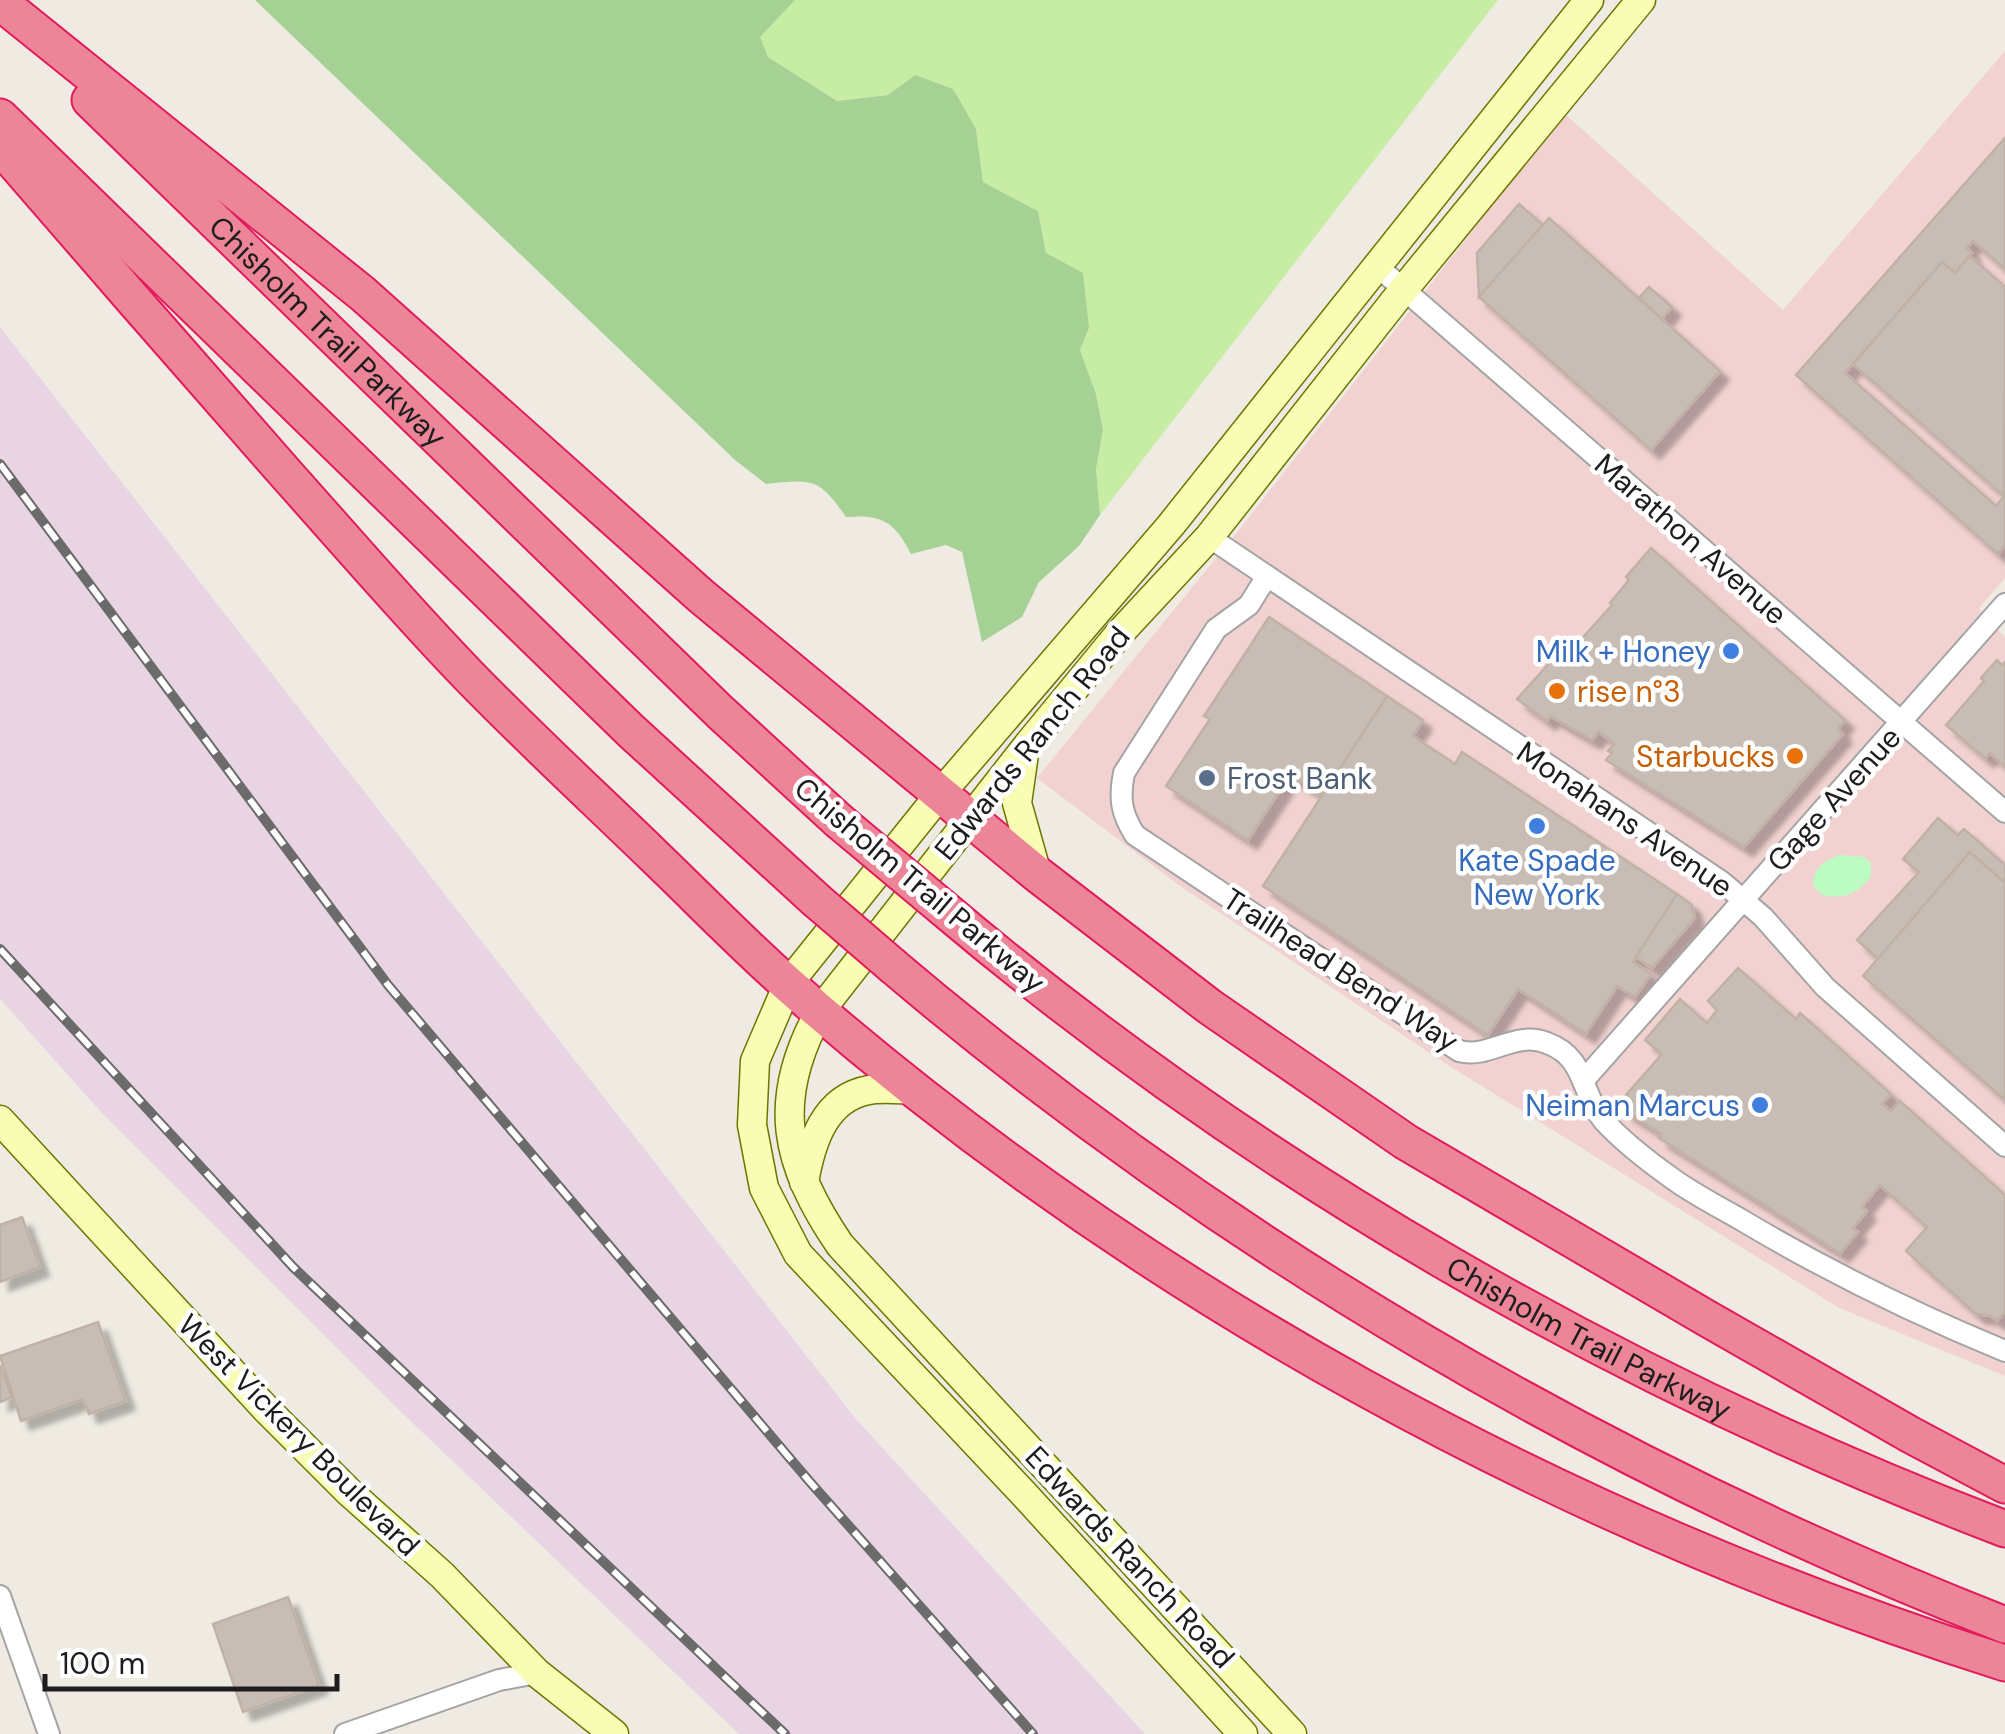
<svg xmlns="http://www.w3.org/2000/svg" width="2005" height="1734" font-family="'DM Sans',sans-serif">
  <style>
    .commercial { fill: #f1d2d0 }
    .industrial { fill: #e9d4e4 }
    .grass { fill: #c7eda5 }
    .forest { fill: #a6d195 }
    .park { fill: #bcfcc2 }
    .building { fill: #c7bdb5; stroke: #c1b1a4; stroke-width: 2.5; filter: url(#shadow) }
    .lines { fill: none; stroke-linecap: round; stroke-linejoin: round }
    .street-casing { stroke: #a4a4a4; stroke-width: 24 }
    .secondary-casing { stroke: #6a7800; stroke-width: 31 }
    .highway-casing { stroke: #e31a5c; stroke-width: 39 }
    .street { stroke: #fff; stroke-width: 20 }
    .secondary { stroke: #f8fdb3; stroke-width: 28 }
    .highway { stroke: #eb8597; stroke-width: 35 }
    .rail-casing { stroke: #6b6b6b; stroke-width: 10 }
    .rail { stroke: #fff; stroke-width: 6; stroke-dasharray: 19; stroke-linecap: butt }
    .highway-bridge-casing { stroke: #e31a5c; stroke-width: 39; stroke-linecap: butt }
    .highway-bridge { stroke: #eb8597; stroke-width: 35 }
    .shop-dot { fill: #3f7fe0; stroke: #fff; stroke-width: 4 }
    .food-dot { fill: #e8710a; stroke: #fff; stroke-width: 4 }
    .service-dot { fill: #5c6f8a; stroke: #fff; stroke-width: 4 }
    .labels { text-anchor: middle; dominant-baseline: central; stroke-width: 9; stroke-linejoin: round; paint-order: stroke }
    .street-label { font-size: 30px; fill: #1d1d1d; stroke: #fff }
    .shop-label { font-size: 30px; fill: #366cbe; stroke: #fff; text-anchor: end }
    .food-label { font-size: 30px; fill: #c56008; stroke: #fff; text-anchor: start }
    .service-label { font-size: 30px; fill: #4e5e75; stroke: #fff; text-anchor: start }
  </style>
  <defs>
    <filter id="shadow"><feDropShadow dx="9" dy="9" stdDeviation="2.5" flood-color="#0004"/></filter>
  </defs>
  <rect width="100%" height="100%" fill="#efebe2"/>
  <!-- commercial -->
  <polygon class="commercial" points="2005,51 2005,578 1979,608 2005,637 2005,1376 1839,1308 1443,1062 1180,886 1037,778 1243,525 1564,113 1783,310"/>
  <!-- industrial -->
  <polygon class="industrial" points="0,327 856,1419 1145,1734 739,1734 398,1409 101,1112 0,999"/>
  <!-- grass -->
  <polygon class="grass" points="795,0 1498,0 1100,515 1096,469 1103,430 1096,394 1080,350 1089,328 1046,253 1038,211 983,182 976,129 915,75 888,95 837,101 768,57 759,37"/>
  <!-- forest -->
  <path class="forest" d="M255 0H795L760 37 768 57 837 101 888 95 915 75 953 89 976 129 983 182 1038 211 1046 253 1083 273 1089 328 1080 350 1096 394 1103 430 1096 469 1100 515 1079 546 1039 582 1022 617 982 642 962 552 946 545 911 554C895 522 882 514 846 517 819 478 813 479 766 484L735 460Z"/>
  <!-- park -->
  <path class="park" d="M1840 855 1864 857 1871 863V876C1860 893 1843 900 1822 895L1814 887C1810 870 1825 860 1840 855Z"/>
  <!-- building -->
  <g class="building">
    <polygon points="2005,138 2005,269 1973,241 1967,248 1972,253 1955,273 1942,262 1845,373 1996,506 2005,495 2005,545 1998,554 1796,375"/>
    <polygon points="1519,204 1543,225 1479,297 1477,253"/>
    <polygon points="1549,218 1720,371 1651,450 1479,297"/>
    <polygon points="1970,256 2005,287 2004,496 1853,364 1942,262 1955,273"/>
    <polygon points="1649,287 1672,307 1662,319 1639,298"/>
    <polygon points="1651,548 1845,720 1838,729 1843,734 1744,847 1606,760 1612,753 1608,751 1614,744 1599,732 1592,740 1550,716 1547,721 1517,699 1570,640 1576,645 1612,605 1610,603 1629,580 1626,577"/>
    <polygon points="1269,617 1387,696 1322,796 1290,775 1248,840 1166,786 1210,719 1204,716"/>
    <polygon points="1997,660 2002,665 2005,662 2005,767 1990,753 1985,758 1946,725 1984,681 1981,678"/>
    <polygon points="1387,696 1423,720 1413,736 1455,764 1462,752 1677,894 1633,962 1651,974 1635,997 1617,986 1586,1034 1518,989 1488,1035 1263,886"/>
    <polygon points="1938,818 1958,835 1964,829 2005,865 2005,883 1970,852 1878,959 1857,940 1919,872 1903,859"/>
    <polygon points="1970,852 2005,883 2005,1100 1863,976"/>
    <polygon points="1677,894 1691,904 1695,918 1652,968 1636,957"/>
    <polygon points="1738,968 1796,1019 1800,1013 1891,1094 1882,1104 1891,1111 1900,1101 2005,1195 2005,1312 1997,1321 1991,1316 1976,1314 1906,1251 1927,1227 1880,1185 1862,1207 1867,1211 1853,1228 1858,1232 1840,1253 1659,1138 1662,1134 1624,1111 1632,1101 1626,1095 1662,1054 1645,1040 1680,999 1707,1023 1717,1010 1708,1001"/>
    <polygon points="22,1217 40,1267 0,1282 0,1225"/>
    <polygon points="98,1322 126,1401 89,1414 83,1399 21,1421 0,1356"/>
    <polygon points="0,1365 12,1397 0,1402"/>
    <polygon points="288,1597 319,1685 243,1712 213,1624"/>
  </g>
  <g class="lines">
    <!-- street casing -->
    <g class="street-casing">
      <g id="street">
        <polyline points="1377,266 2005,812"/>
        <polyline points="1209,537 1722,882 1763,917 1825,987 2005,1146"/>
        <path d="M1267 576 1249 605 1216 629 1124 773C1119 798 1121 813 1135 835L1459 1051C1491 1059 1514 1030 1547 1043 1586 1057 1580 1092 1603 1120 1623 1142 1649 1162 1673 1179 1695 1195 1721 1208 1745 1222 1829 1272 1915 1314 2005 1351"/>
        <polyline points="1583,1081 2005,604"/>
        <polyline points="0,1596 49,1734"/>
        <polyline points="345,1734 499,1680 537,1673"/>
      </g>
    </g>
    <!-- secondary casing -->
    <g class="secondary-casing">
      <g id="secondary">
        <polyline points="1024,754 1017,803 1037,874"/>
        <polyline points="0,1120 266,1409 349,1492 442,1575 537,1673 614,1734"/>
        <path d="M804 1182C811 1143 824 1098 869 1090 884 1087 903 1090 918 1090"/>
        <polyline points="1243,1734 1023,1493 798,1254 764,1188 752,1125 755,1061 788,984 941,793 1171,525 1589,0"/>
        <path d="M1292 1734 840 1245C785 1164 770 1101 820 1011L1027 746 1119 634 1209 537 1404 289 1641 0"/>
      </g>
    </g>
    <!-- highway casing -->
    <g class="highway-casing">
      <g id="highway">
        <polyline points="0,2 363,294 701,596 1037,874 1210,1007 1406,1142 1708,1319 1911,1435 2005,1485"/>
        <path id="s1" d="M90 100 720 712 839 821"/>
        <polyline points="0,117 631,731 816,900"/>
        <path d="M0 146C95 256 191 366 287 475 347 542 405 610 468 675 527 736 590 794 652 854 698 898 743 945 791 987 1140 1293 1563 1523 2005 1663"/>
        <path id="s2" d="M943 908C1257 1174 1621 1382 2005 1529"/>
        <path d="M894 967C1223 1246 1604 1468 2005 1625"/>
      </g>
    </g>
    <!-- street -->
    <use href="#street" class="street"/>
    <!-- secondary -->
    <use href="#secondary" class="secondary"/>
    <!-- highway -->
    <use href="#highway" class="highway"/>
    <!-- rail casing -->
    <g class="rail-casing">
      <g id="rail">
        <polyline points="0,464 388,985 810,1482 1033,1734"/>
        <polyline points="0,949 293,1267 785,1734"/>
      </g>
    </g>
    <!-- rail -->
    <use href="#rail" class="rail"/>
    <!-- highway-bridge casing -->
    <g class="highway-bridge-casing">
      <g id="highway-bridge">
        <polyline points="839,821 943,908"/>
        <polyline points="816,900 894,967"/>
      </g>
    </g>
    <!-- highway-bridge -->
    <use href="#highway-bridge" class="highway-bridge"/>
  </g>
  <!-- markers -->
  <g class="shop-dot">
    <circle cx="1731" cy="651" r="10"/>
    <circle cx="1537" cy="826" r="10"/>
    <circle cx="1760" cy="1105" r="10"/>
  </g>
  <g class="food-dot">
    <circle cx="1557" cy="691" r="10"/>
    <circle cx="1795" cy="756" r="10"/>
  </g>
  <circle class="service-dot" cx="1207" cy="778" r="10"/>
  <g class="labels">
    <!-- street labels -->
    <g class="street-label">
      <text stroke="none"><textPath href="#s1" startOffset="332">Chisholm Trail Parkway</textPath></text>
      <text transform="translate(1691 539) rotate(41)">Marathon Avenue</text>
      <text transform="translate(1032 743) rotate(-51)">Edwards Ranch Road</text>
      <text transform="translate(1834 799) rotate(-48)">Gage Avenue</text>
      <text transform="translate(1625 819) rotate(34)">Monahans Avenue</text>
      <text transform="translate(920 885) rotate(40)">Chisholm Trail Parkway</text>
      <text transform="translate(1341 970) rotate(33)">Trailhead Bend Way</text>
      <text stroke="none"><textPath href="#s2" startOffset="778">Chisholm Trail Parkway</textPath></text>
      <text transform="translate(299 1435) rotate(45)">West Vickery Boulevard</text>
      <text transform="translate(1130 1557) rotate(47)">Edwards Ranch Road</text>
    </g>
    <!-- shop labels -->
    <g class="shop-label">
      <text x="1711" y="651">Milk + Honey</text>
      <text x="1537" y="860" text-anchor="middle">Kate Spade<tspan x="1537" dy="34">New York</tspan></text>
      <text x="1740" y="1105">Neiman Marcus</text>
    </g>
    <!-- food labels -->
    <g class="food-label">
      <text x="1577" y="691">rise n°3</text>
      <text x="1775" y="756" text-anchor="end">Starbucks</text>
    </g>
    <!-- service labels -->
    <g class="service-label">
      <text x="1227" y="778">Frost Bank</text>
    </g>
  </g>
  <!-- scale -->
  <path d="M45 1674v15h292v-15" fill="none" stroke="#1d1d1d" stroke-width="5"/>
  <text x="60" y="1674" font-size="30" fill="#1d1d1d" stroke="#ffffff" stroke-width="8" paint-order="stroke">100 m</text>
</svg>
